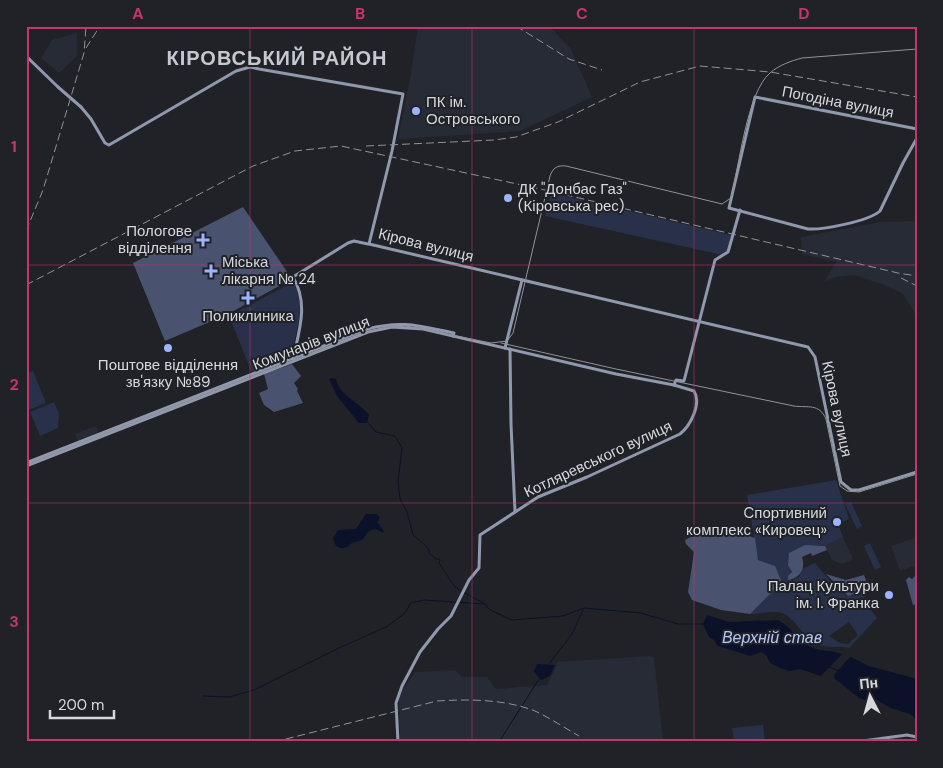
<svg xmlns="http://www.w3.org/2000/svg" width="943" height="768" font-family="'DM Sans',sans-serif">
  <style>
    .built { fill: #262b36 }
    .green { fill: #28304a; fill-rule: evenodd }
    .forest { fill: #49536f }
    .water { fill: #0a1128 }
    .lines { fill: none; stroke-linecap: round; stroke-linejoin: round }
    .stream { stroke: #0a1128; stroke-width: 1 }
    .secondary { stroke: #9098ad; stroke-width: 3 }
    .tram { stroke: #909297; stroke-width: 1 }
    .rail { stroke: #909297; stroke-width: 1; stroke-dasharray: 8 4; stroke-linecap: butt }
    .secondary-bridge { stroke: #9098ad; stroke-width: 3 }
    .grid { fill: none; stroke: #c5356e; stroke-width: 1; stroke-opacity: 0.55 }
    .poi-dot { fill: #9cb4fd; stroke: #202228; stroke-width: 2 }
    .labels { text-anchor: middle; dominant-baseline: central; stroke-width: 4; stroke-linejoin: round; paint-order: stroke }
    .poi-label { font-size: 15px; fill: #d6d8dc; stroke: #202228; text-anchor: start }
    .street-label { font-size: 15px; fill: #d6d8dc; stroke: #202228 }
    .water-label { font-size: 16px; font-style: italic; fill: #b3c6fc; stroke: #202228 }
    .district-label { font-size: 20px; font-weight: bold; letter-spacing: 1px; fill: #c5c8d1; stroke: #202228 }
    .neatline { fill: none; stroke: #c5356e; stroke-width: 2 }
    .grid-label { font-size: 16px; text-anchor: middle; font-weight: bold; fill: #c5356e }
  </style>
  <rect width="100%" height="100%" fill="#202228"/>
  <!-- built -->
  <g class="built">
    <polygon points="418,26 549,26 571,49 592,97 520,131 398,139 411,73"/>
    <polygon points="77,33 77,56 59,73 41,58 52,40"/>
    <polygon points="917,221 917,320 913,310 903,294 884,285 854,275 835,277 824,282 836,262 802,254 801,237 880,222"/>
    <polygon points="96,426 99,434 78,442 75,434"/>
    <polygon points="843,537 853,559 842,564 832,560 825,546"/>
    <polygon points="917,537 917,565 900,571 891,546"/>
    <polygon points="650,656 654,657 663,742 400,742 399,698 403,689 415,672 455,670 462,677 487,677 496,689 547,685 558,662"/>
  </g>
  <!-- green -->
  <g class="green">
    <polygon points="551,193 731,235 727,251 721,255 718,254 545,216"/>
    <path d="M293 282C307 306 296 333 290 358L252 373 229 316Z"/>
    <polygon points="33,371 46,403 26,411 26,373"/>
    <polygon points="54,402 59,414 58,428 40,436 30,412"/>
    <path d="M836 480 849 519 838 524 843 537 825 546 805 545 791 569 792 580 799 577 802 569 815 563 835 587 847 596 862 591 868 606 877 618 849 648C836 644 830 651 814 642 802 635 794 617 782 613 773 610 760 614 750 614L776 588 780 576 768 564 758 560 747 495ZM849 622 858 635 848 644 840 643 829 636Z"/>
    <polygon points="851,502 862,526 857,529 845,504"/>
    <polygon points="870,543 881,567 875,570 864,546"/>
    <polygon points="763,725 765,742 734,742 732,728"/>
  </g>
  <!-- forest -->
  <g class="forest">
    <polygon points="243,207 292,279 226,315 165,341 133,263"/>
    <polygon points="292,364 301,376 294,383 298,389 297,391 303,403 274,412 264,405 259,393 268,389 264,374"/>
    <polygon points="703,530 734,531 755,538 758,560 775,566 781,580 776,588 750,614 721,610 692,600 688,592 694,552 686,544 685,540"/>
    <path d="M805 545 825 546 827 550 812 556 811 553 802 557C806 569 800 578 788 580V576L792 572 788 565 789 553Z"/>
    <polygon points="826,574 846,580 864,575 869,588 848,596"/>
    <polygon points="915,576 917,576 917,604 913,605 906,580 909,577 912,579"/>
  </g>
  <!-- water -->
  <g class="water">
    <path d="M332 378 336 379C340 397 360 402 369 415L367 423H359L337 396 329 379Z"/>
    <path d="M366 514H377L380 518 377 522 384 531 383 533 376 529C367 530 368 533 363 539 360 542 355 541 352 543 348 546 349 547 344 548 341 549 339 547 336 546L333 538 338 530 356 529Z"/>
    <path d="M707 615 729 622 778 620C791 626 798 642 811 647 821 652 832 650 842 654L821 676 800 669 790 671 780 668 770 663 766 655 761 652 750 656 718 646 714 640 709 637 703 624Z"/>
    <polygon points="851,657 869,666 917,679 917,720 910,714 891,708 875,699 865,700 859,698 834,678 834,675 848,659"/>
    <polygon points="537,664 555,665 550,676 541,680 534,672"/>
  </g>
  <g class="lines">
    <!-- stream -->
    <g class="stream">
      <polyline points="368,423 376,432 395,436 402,448 398,482 400,499 407,512 413,535 426,546 429,550 429,553 436,559 440,559 439,563 455,587 461,591"/>
      <polyline points="465,593 485,604 490,610 512,620 563,616 584,608 641,613 678,624 705,624"/>
      <polyline points="550,663 572,634 583,610"/>
      <polyline points="829,667 839,671"/>
      <polyline points="203,696 229,697 254,690 341,647 386,627 404,614 411,603 424,600 484,604"/>
      <polyline points="499,742 539,679"/>
    </g>
    <!-- secondary -->
    <g class="secondary">
      <polyline points="26,56 58,87"/>
      <polyline points="81,107 91,119 105,143 109,145 236,71 250,67 259,69 403,94 392,151 369,244 808,347 815,357 841,482 851,490 859,490 917,472"/>
      <path d="M917 129 755 97 729 208 808 229C823 230 869 221 880 211L903 163 917 138"/>
      <polyline points="505,348 522,280"/>
      <polyline points="510,349 511,424 515,512"/>
      <path d="M293 359C299 331 309 304 293 277L348 243 354 241 368 244"/>
      <polyline points="674,385 676,380 684,381 715,260 728,252 740,210"/>
      <path d="M26 463 367 329C403 320 419 326 454 333L453 336"/>
      <path d="M26 466 368 332 392 327 423 329 616 374 674 385 694 391C702 404 690 426 680 434L587 477 538 497 480 535 479 568 469 580 451 616 438 629 420 652 402 686 396 703 398 742"/>
      <polyline points="855,742 907,735 917,737"/>
    </g>
    <!-- tram -->
    <g class="tram">
      <path d="M501 343 616 369 794 406C808 408 819 403 826 419L840 486 847 491 859 492 917 474"/>
      <path d="M26 465 205 394 381 328 406 326 491 343 507 341 513 333 550 176C553 168 557 165 566 166L722 204 731 198C739 167 747 92 770 73 779 65 791 61 802 58L917 49"/>
    </g>
    <!-- rail -->
    <g class="rail">
      <polyline points="516,26 569,59 602,70"/>
      <polyline points="86,48 100,26"/>
      <polyline points="366,146 494,140 516,137 558,122 640,82 700,66 770,72 917,97"/>
      <polyline points="26,231 43,190 84,53 86,26"/>
      <polyline points="901,278 917,286"/>
      <polyline points="26,285 253,166 295,151 341,146 545,190 898,273 917,276"/>
      <path d="M274 742 437 701C469 699 504 699 535 711 550 718 565 728 579 736"/>
    </g>
    <!-- secondary-bridge -->
    <polyline class="secondary-bridge" points="58,87 81,107"/>
  </g>
  <!-- grid -->
  <path class="grid" d="M250 26V742M472 26V742M694 26V742M26 265H917M26 503H917"/>
  <!-- markers -->
  <g class="poi-dot">
    <circle cx="416" cy="111" r="5"/>
    <circle cx="508" cy="198" r="5"/>
    <path d="M200.5 232.5h5v5h5v5h-5v5h-5v-5h-5v-5h5z"/>
    <path d="M208.5 263.5h5v5h5v5h-5v5h-5v-5h-5v-5h5z"/>
    <path d="M245.5 290.5h5v5h5v5h-5v5h-5v-5h-5v-5h5z"/>
    <circle cx="168" cy="348" r="5"/>
    <circle cx="837" cy="522" r="5"/>
    <circle cx="889" cy="595" r="5"/>
  </g>
  <g class="labels">
    <!-- poi labels -->
    <g class="poi-label">
      <text x="426" y="102">ПК ім.<tspan x="426" dy="17">Островського</tspan></text>
      <text x="518" y="189">ДК "Донбас Газ"<tspan x="518" dy="17">(Кіровська рес)</tspan></text>
      <text x="192" y="231" text-anchor="end">Пологове<tspan x="192" dy="17">відділення</tspan></text>
      <text x="222" y="262">Міська<tspan x="222" dy="17">лікарня № 24</tspan></text>
      <text x="248" y="316" text-anchor="middle">Поликлиника</text>
      <text x="168" y="365" text-anchor="middle">Поштове відділення<tspan x="168" dy="17">зв'язку №89</tspan></text>
      <text x="827" y="513" text-anchor="end">Cпортивний<tspan x="827" dy="17">комплекс «Кировец»</tspan></text>
      <text x="879" y="586" text-anchor="end">Палац Культури<tspan x="879" dy="17">ім. І. Франка</tspan></text>
    </g>
    <!-- street labels -->
    <g class="street-label">
      <text transform="translate(838 102) rotate(11)">Погодіна вулиця</text>
      <text transform="translate(426 245) rotate(14)">Кірова вулиця</text>
      <text transform="translate(311 343) rotate(-21)">Комунарів вулиця</text>
      <text transform="translate(837 409) rotate(78)">Кірова вулиця</text>
      <text transform="translate(598 459) rotate(-25)">Котляревського вулиця</text>
    </g>
    <!-- water labels -->
    <g class="water-label">
      <text x="772" y="637">Верхній став</text>
    </g>
    <!-- district labels -->
    <g class="district-label">
      <text x="277" y="58">КІРОВСЬКИЙ РАЙОН</text>
    </g>
  </g>
  <!-- border -->
  <rect width="943" height="768" fill="none" stroke="#202228" stroke-width="55"/>
  <!-- north arrow -->
  <g transform="translate(870 696) rotate(354)" stroke="#202228" stroke-width="4" paint-order="stroke">
  <path d="M0-4L9 19L0 12L-9 19Z" fill="#d6d8dc"/>
  <text y="-8" font-size="14" font-weight="bold" text-anchor="middle" fill="#d6d8dc">Пн</text>
  </g>
  <!-- scale -->
  <path d="M50 710v8h64v-8" fill="none" stroke="#d6d8dc" stroke-width="2.5"/>
  <text x="58" y="710" font-size="15" fill="#d6d8dc" stroke="#202228" stroke-width="4" paint-order="stroke">200 m</text>
  <rect x="28" y="28" width="888" height="712" class="neatline"/>
  <g class="grid-label">
    <text x="138" y="19">A</text>
    <text x="360" y="19">B</text>
    <text x="582" y="19">C</text>
    <text x="804" y="19">D</text>
    <text x="14" y="152">1</text>
    <text x="14" y="390">2</text>
    <text x="14" y="627">3</text>
  </g>
</svg>
